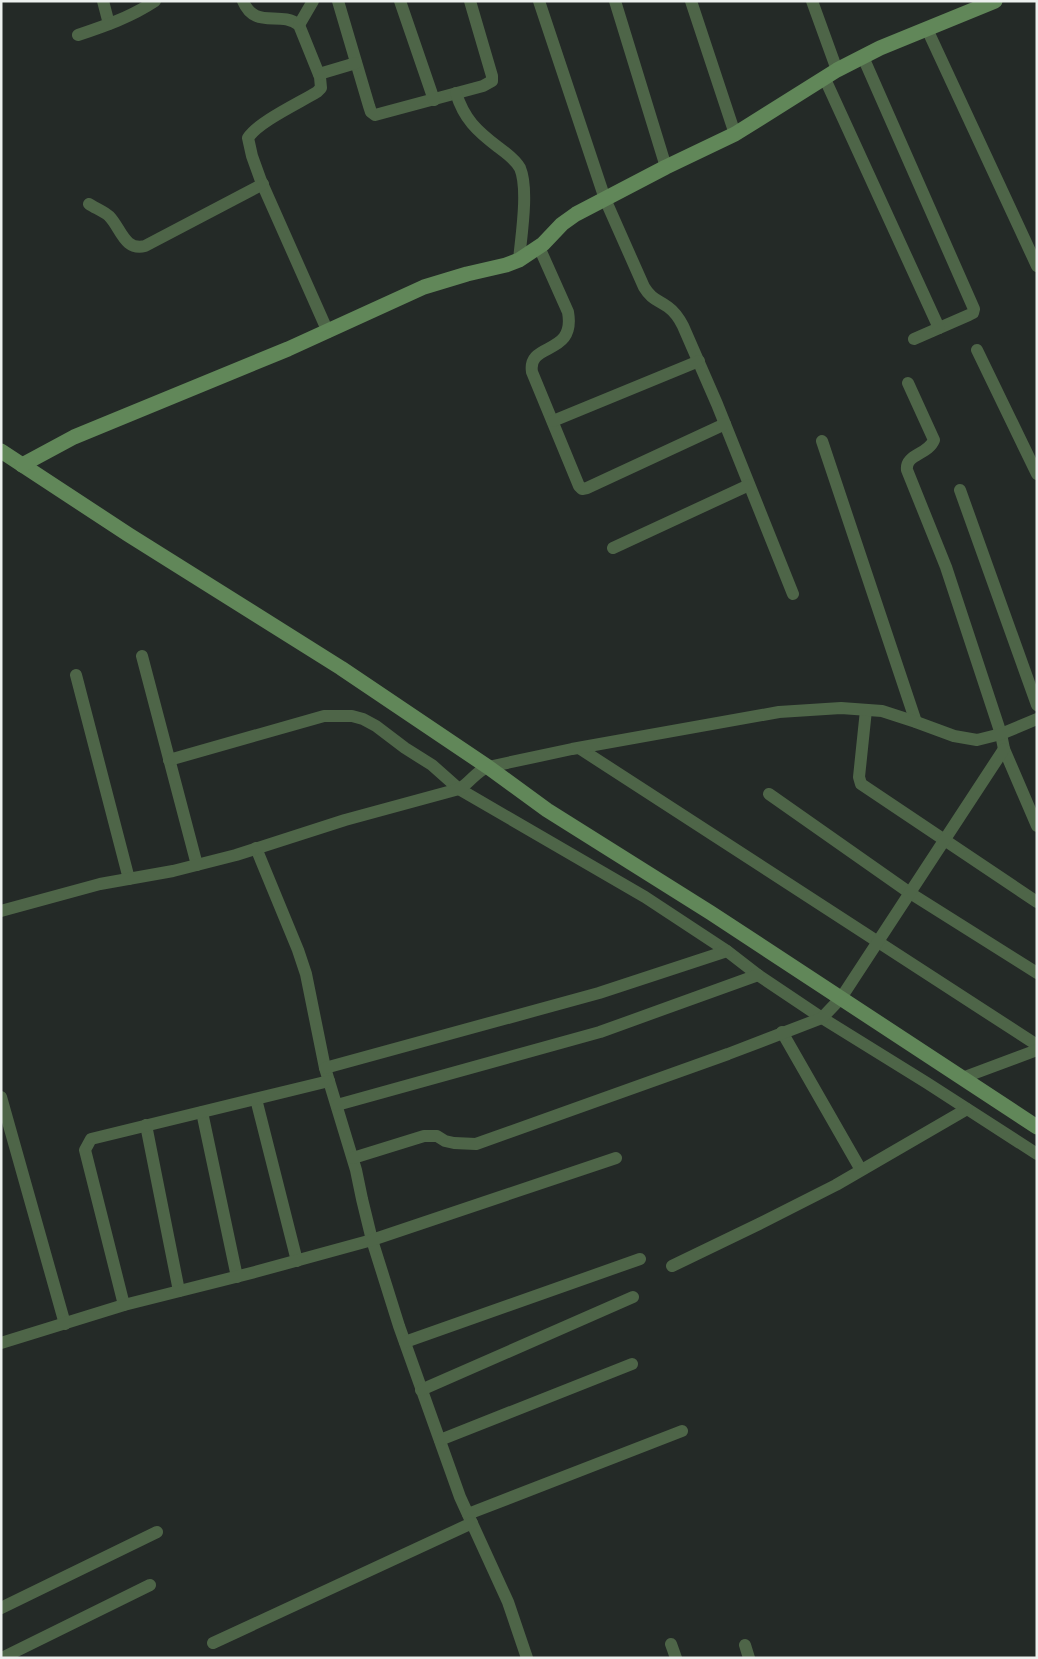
<svg xmlns="http://www.w3.org/2000/svg" width="1038" height="1659" font-family="'Zilla Slab',serif">
  <style>
    .lines { fill: none; stroke-linecap: round; stroke-linejoin: round }
    .street { stroke: #4e6548; stroke-width: 12 }
    .secondary { stroke: #618759; stroke-width: 15 }
  </style>
  <rect width="100%" height="100%" fill="#242a27"/>
  <g class="lines">
    <!-- street -->
    <g class="street">
      <polyline points="103,1 109,24"/>
      <path d="M243 1C255 30 280 10 299 25L320 77 321 88 317 92C299 103 258 122 248 138L252 156 261 181 328 332"/>
      <polyline points="338,1 369,106 371,112 375,115 483,86 492,81 492,76 470,1"/>
      <polyline points="400,1 434,100"/>
      <path d="M539 1 605 199 644 287C652 300 657 299 668 307 675 312 679 318 683 326L717 404 793 594"/>
      <polyline points="615,1 666,167"/>
      <polyline points="691,1 735,134"/>
      <polyline points="812,1 837,70"/>
      <polyline points="299,25 313,1"/>
      <polyline points="927,29 1037,266"/>
      <path d="M78 35C105 26 131 17 155 1"/>
      <polyline points="863,57 974,309 973,313 969,315 914,339"/>
      <polyline points="319,74 356,63"/>
      <polyline points="825,79 939,328"/>
      <path d="M456 93C464 119 477 131 498 147 506 153 515 159 520 168 529 189 521 237 519 260"/>
      <path d="M89 204C95 208 103 211 109 216 121 228 124 251 145 246L263 184"/>
      <path d="M539 247 568 312C576 357 527 341 532 372L579 486 582 489 587 488 725 424"/>
      <polyline points="977,350 1037,474"/>
      <path d="M908 383 934 440C928 455 905 454 907 470L946 567 1001 734 1004 749 1037 826"/>
      <polyline points="553,421 699,361"/>
      <polyline points="822,441 916,722"/>
      <polyline points="960,490 1037,705"/>
      <polyline points="613,548 749,485"/>
      <polyline points="142,656 197,865"/>
      <polyline points="76,675 129,879"/>
      <polyline points="866,710 859,777 861,784 1037,902"/>
      <polyline points="579,748 1037,1045"/>
      <polyline points="169,760 324,716 352,716 363,719 376,726 405,748 432,765 459,789 645,897 727,951 758,975 822,1018 927,1083 1037,1154"/>
      <polyline points="769,794 910,893 1037,973"/>
      <polyline points="256,848 298,950 306,974 325,1068 356,1170 362,1199 372,1240 399,1326 460,1497 508,1602 527,1658"/>
      <path d="M1 911 100 884 173 871 236 855 345 820 459 789C470 783 476 771 488 767L572 749 779 712 841 708 882 711 916 722 954 736 977 740 1001 734 1037 719"/>
      <polyline points="782,1032 861,1170"/>
      <polyline points="325,1068 599,993 727,951"/>
      <polyline points="962,1078 1037,1050"/>
      <polyline points="1,1097 65,1324"/>
      <polyline points="256,1099 297,1261"/>
      <polyline points="337,1105 600,1032 758,975"/>
      <polyline points="202,1112 237,1277"/>
      <polyline points="146,1125 179,1291"/>
      <polyline points="353,1158 424,1136 437,1136 445,1141 454,1143 476,1144 728,1054 822,1018 841,998 1004,749"/>
      <polyline points="672,1266 759,1224 836,1185 967,1109"/>
      <polyline points="124,1305 85,1150 91,1139 329,1081"/>
      <polyline points="405,1342 640,1259"/>
      <polyline points="1,1343 124,1305 255,1272 372,1240 616,1158"/>
      <polyline points="421,1390 633,1297"/>
      <polyline points="440,1440 632,1364"/>
      <polyline points="468,1514 682,1431"/>
      <polyline points="1,1608 157,1532"/>
      <polyline points="213,1643 472,1523"/>
      <polyline points="671,1644 676,1658"/>
      <polyline points="745,1645 749,1658"/>
      <polyline points="2,1658 150,1585"/>
    </g>
    <!-- secondary -->
    <g class="secondary">
      <polyline points="1,451 129,535 341,668 488,767 547,810 711,913 1037,1127"/>
      <polyline points="22,465 74,437 288,349 424,287 467,274 506,265 519,260 543,244 562,224 576,214 666,167 735,134 837,70 880,48 995,1"/>
    </g>
  </g>
  <!-- border -->
  <rect width="1038" height="1659" fill="none" stroke="#ecf0ee" stroke-width="5"/>
</svg>
